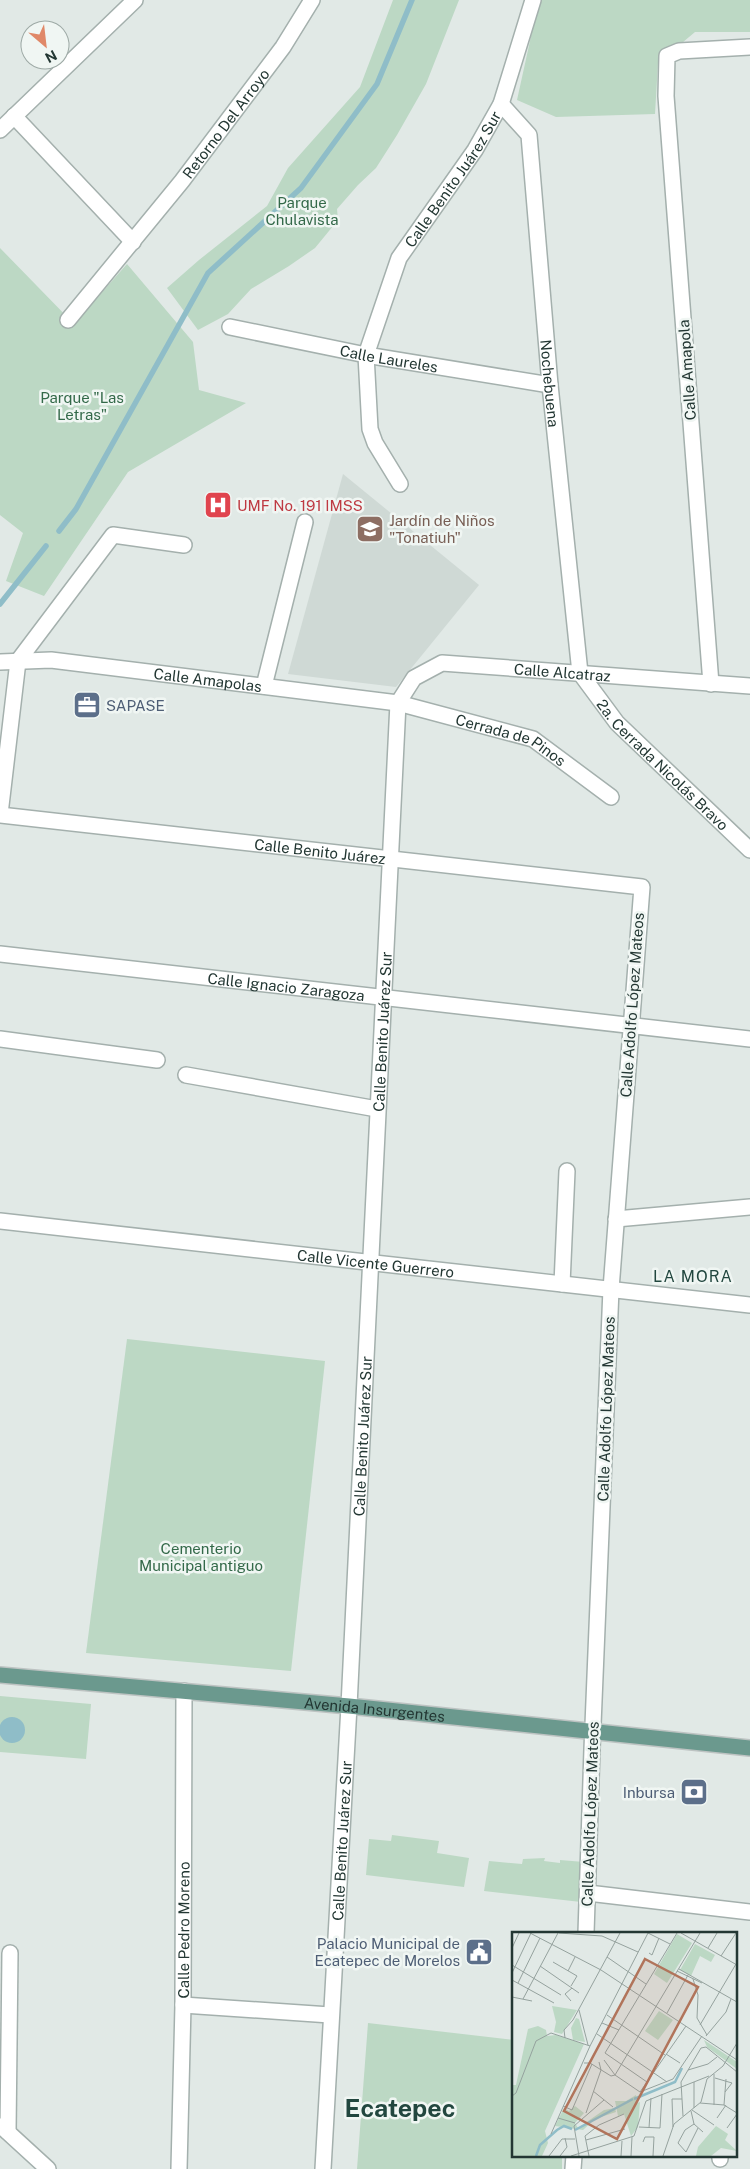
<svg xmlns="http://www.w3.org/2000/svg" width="750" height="2169" font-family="'Public Sans',sans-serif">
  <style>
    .built { fill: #cfd9d5 }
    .green { fill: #bcd8c4 }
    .water { fill: #8fbdc8 }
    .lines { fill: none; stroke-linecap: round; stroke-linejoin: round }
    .stream { stroke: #8fbdc8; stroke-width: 5.5 }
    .minor-casing { stroke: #a4b0ad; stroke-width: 18 }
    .major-casing { stroke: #bdc3c2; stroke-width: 18 }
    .minor { stroke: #fff; stroke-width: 15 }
    .major { stroke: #6b998e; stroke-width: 15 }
    .labels { text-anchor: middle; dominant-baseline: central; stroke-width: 5; stroke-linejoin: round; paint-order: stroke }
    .street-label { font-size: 15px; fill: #233733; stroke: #f0f6f3 }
    .park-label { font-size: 15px; fill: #336949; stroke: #f0f6f3 }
    .health-label { font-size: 15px; fill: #be3a42; stroke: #f0f6f3; text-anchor: start }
    .education-label { font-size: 15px; fill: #785e54; stroke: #f0f6f3; text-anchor: start }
    .service-label { font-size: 15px; fill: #4e5e75; stroke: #f0f6f3; text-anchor: end }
    .neighbourhood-label { font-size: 16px; letter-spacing: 1px; fill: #22473f; stroke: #f0f6f3 }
    .town-label { font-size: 25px; font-weight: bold; fill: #22473f; stroke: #f0f6f3 }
    .inset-river { fill: none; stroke: #8fbdc8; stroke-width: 2.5 }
    .inset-road { fill: none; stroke: #95a29e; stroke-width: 1 }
    .view { fill: #b1745b; fill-opacity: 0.15; stroke: #b1745b; stroke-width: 2.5 }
    .inset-edge { fill: none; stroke: #233733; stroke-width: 2.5 }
  </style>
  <rect width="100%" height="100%" fill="#e1e9e6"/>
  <!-- built -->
  <polygon class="built" points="343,474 479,585 396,687 288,674"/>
  <!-- green -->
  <g class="green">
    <polygon points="393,0 459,0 426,84 397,135 376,168 358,185 337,209 338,220 315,248 289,266 251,289 228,314 198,330 167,288 199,260 267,206 288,168 360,87"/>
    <polygon points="539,0 750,0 750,32 695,32 658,63 655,114 556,117 517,100"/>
    <polygon points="0,248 74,324 127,264 193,342 199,390 246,403 128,472 44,596 6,581 23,533 0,515"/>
    <polygon points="127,1339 325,1361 291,1671 86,1653"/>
    <polygon points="0,1696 91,1704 86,1759 0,1752"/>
    <polygon points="392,1835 439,1841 437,1853 469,1858 464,1887 366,1875 369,1839 391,1841"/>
    <polygon points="545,1858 544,1861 560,1863 560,1860 584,1862 581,1902 484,1891 489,1861 522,1864 523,1859"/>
    <polygon points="368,2023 514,2040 514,2155 562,2155 562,2169 357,2169"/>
  </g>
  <!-- water -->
  <circle class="water" cx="12" cy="1730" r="13"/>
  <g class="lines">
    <!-- stream -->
    <g class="stream">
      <polyline points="59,531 76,509 208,273 301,188 377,84 412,0"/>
      <polyline points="0,604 46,546"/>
    </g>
    <!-- minor casing -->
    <g class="minor-casing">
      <g id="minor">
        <path id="s1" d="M501 104 529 135 550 385 580 673 617 723 750 850"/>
        <polyline points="14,116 133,242"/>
        <polyline points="0,130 135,0"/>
        <path id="s2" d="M68 320 182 181 283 47 312 0"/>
        <path id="s3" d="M230 327 366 355 550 385"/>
        <path id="s4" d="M400 484 375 443 370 429 366 355 399 258 475 150 501 104 533 0"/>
        <polyline points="18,661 113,535 184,545"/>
        <path id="s5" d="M0 662 51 660 398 703 533 739 611 797"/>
        <polyline points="711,684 666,96 667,56 679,51 750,47"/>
        <polyline points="264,686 305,522"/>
        <path id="s6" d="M398 703 414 678 442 663 750 686"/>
        <polyline points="0,814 18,661"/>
        <path id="s7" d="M0 815 642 887 611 1289 592 1749 586 1933"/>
        <path id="s8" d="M0 954 750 1039"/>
        <polyline points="0,1039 157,1060"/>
        <polyline points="186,1075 377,1109"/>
        <polyline points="616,1219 750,1207"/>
        <path id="s9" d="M0 1221 750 1305"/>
        <polyline points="562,1284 567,1171"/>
        <polyline points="588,1893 750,1912"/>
        <polyline points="183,2005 330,2015"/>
        <polyline points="1,2126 48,2169"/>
        <polyline points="8,2132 10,1953"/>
        <polyline points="720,2159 720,2155"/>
        <path id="s10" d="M179 2169 183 2005 184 1691"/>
        <path id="s11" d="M323 2169 349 1706 398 703"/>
        <polyline points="573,2169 574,2155"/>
      </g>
    </g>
    <!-- major casing -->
    <g class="major-casing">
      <g id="major">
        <path id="s12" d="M0 1675 349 1706 750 1748"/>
      </g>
    </g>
    <!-- minor -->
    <use href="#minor" class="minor"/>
    <!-- major -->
    <use href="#major" class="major"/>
  </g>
  <!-- icons -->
  <defs>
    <g id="hospital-square" transform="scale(1.4375)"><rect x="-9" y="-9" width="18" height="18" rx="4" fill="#e0444e" stroke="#f0f6f3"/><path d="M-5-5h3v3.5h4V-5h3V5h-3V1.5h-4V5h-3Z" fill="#fff"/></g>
    <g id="school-square" transform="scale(1.4375)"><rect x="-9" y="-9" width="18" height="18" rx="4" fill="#8d6e63" stroke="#f0f6f3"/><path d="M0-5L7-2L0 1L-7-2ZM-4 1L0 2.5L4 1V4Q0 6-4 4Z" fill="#fff"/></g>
    <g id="office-square" transform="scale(1.4375)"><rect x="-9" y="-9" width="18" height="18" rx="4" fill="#5c6f8a" stroke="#f0f6f3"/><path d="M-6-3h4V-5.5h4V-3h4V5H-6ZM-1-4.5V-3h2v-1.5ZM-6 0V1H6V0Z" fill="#fff"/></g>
    <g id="bank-square" transform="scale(1.4375)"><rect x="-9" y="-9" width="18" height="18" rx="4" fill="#5c6f8a" stroke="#f0f6f3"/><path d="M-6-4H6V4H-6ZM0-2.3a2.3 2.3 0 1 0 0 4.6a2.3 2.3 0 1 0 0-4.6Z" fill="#fff"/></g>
    <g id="civic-square" transform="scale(1.4375)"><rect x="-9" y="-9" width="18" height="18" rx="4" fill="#5c6f8a" stroke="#f0f6f3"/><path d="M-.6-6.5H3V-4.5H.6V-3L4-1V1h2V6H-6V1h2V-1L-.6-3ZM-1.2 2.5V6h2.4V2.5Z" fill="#fff"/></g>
  </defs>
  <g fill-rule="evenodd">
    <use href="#hospital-square" x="218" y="505"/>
    <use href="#school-square" x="370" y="529"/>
    <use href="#office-square" x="87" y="705"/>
    <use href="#bank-square" x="694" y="1792"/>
    <use href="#civic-square" x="479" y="1952"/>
  </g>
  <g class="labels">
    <!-- street labels -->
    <g class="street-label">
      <text stroke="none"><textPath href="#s2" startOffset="252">Retorno Del Arroyo</textPath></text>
      <text stroke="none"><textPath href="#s4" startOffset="335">Calle Benito Juárez Sur</textPath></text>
      <text stroke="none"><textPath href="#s3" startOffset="162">Calle Laureles</textPath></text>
      <text transform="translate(687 370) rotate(-94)">Calle Amapola</text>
      <text stroke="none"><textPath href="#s1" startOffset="291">Nochebuena</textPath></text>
      <text stroke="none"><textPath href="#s6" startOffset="182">Calle Alcatraz</textPath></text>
      <text stroke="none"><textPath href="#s5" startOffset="209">Calle Amapolas</textPath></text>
      <text stroke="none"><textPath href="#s5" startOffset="520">Cerrada de Pinos</textPath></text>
      <text stroke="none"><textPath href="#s1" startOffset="706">2a. Cerrada Nicolás Bravo</textPath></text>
      <text stroke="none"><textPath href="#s7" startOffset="322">Calle Benito Juárez</textPath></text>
      <text stroke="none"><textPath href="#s8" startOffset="288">Calle Ignacio Zaragoza</textPath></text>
      <text transform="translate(632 1005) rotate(-86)">Calle Adolfo López Mateos</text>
      <text stroke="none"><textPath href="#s11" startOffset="1139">Calle Benito Juárez Sur</textPath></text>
      <text stroke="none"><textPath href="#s9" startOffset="378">Calle Vicente Guerrero</textPath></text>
      <text transform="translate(606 1409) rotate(-88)">Calle Adolfo López Mateos</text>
      <text stroke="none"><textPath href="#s11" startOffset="734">Calle Benito Juárez Sur</textPath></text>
      <text stroke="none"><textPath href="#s12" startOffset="376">Avenida Insurgentes</textPath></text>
      <text transform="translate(590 1814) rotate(-88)">Calle Adolfo López Mateos</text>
      <text stroke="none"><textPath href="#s11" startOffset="329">Calle Benito Juárez Sur</textPath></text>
      <text stroke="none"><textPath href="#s10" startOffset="239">Calle Pedro Moreno</textPath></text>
    </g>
    <!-- park labels -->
    <g class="park-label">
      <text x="302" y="202">Parque<tspan x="302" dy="17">Chulavista</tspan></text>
      <text x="82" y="397">Parque "Las<tspan x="82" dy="17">Letras"</tspan></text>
      <text x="201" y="1548">Cementerio<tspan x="201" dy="17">Municipal antiguo</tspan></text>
    </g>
    <!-- health labels -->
    <g class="health-label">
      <text x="237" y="505">UMF No. 191 IMSS</text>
    </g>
    <!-- education labels -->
    <g class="education-label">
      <text x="389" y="520">Jardín de Niños<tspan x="389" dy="17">"Tonatiuh"</tspan></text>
    </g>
    <!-- service labels -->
    <g class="service-label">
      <text x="106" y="705" text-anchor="start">SAPASE</text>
      <text x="675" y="1792">Inbursa</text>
      <text x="460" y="1943">Palacio Municipal de<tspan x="460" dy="17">Ecatepec de Morelos</tspan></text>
    </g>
    <!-- neighbourhood labels -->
    <g class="neighbourhood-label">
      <text x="693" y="1276">LA MORA</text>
    </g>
    <!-- town labels -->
    <g class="town-label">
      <text x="400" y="2108">Ecatepec</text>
    </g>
  </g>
  <!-- overview -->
  <g transform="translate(512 1932)">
    <rect width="225" height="225" fill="#e1e9e6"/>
    <path d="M165 2 180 11 155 51 142 42ZM183 12 203 23 199 30 188 24 179 44 168 38ZM40 74 65 78 50 102 42 100 44 90ZM147 79 161 88 146 108 133 99ZM64 86 67 87 73 110 61 108 59 96ZM26 94 34 98 35 104 44 103 72 112 33 199 36 211 30 224H0V153H4L16 97ZM192 108 225 130V137L195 115ZM124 163 125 171 128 170 126 195 119 204 112 182 106 184 103 169H114ZM63 174 72 181 63 191 66 196 92 178 103 176 104 180 83 187 71 198 43 194 52 176 57 179ZM204 194 216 202 213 208 225 219 209 216 199 224H184L186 215Z" fill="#bcd8c4"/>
    <path class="inset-river" d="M122 167 163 150 170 136M63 198 121 167M24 224 28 213 45 198 52 194 60 197"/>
    <path class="inset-road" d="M18 1 89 38 225 128M47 1 90 4 126 20M136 1 158 12M169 1 225 33M0 16 7 1M196 16 205 1M137 21 140 23 147 6M209 24 224 1M95 25 134 52M41 30 65 44 59 54M0 33 49 63M28 34 67 61M167 37 225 70M56 39 63 25M165 39 190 51M0 41 19 1M181 47 186 63 185 86 195 103M0 48 42 71M6 51 28 6M0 65 20 69M11 67 46 1M59 69 53 62 60 56M67 78 76 113M155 81 176 43M95 83 153 123M90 91 107 98M188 93 224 32M85 102 155 150M194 104 214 80 219 67M53 106 52 98 61 88 108 1M154 122 168 131M92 128 103 143 128 160M72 131H78L99 144 103 143M176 138 196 132 205 125M202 142V173M103 143 188 1M203 146 220 151 213 160M135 150 93 121 165 1M182 150V176M81 159 101 175M128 160 161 147 190 104M128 160 174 94M0 164 4 161 24 109 39 101 78 114M188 171 212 173 225 181M212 173 214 147M51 174 60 178 80 132M180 178 202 193M179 179 182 192 191 200M74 181 89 138 87 130M171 184 169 150 189 116 194 115 225 140M46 186 63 191M205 186 214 173M182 192 173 198 166 211 174 220 186 196M127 195 148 196 150 162M161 195 160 167H170M137 196 139 166M215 196 225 182M39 202 78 114 136 1M74 208 113 197M131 210 133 205H142L141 224M37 224 50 207H63M48 224 55 215 53 206M59 224 122 204 134 169 197 144M67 224 62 194 92 168M77 224 73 204 87 193 112 182M109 224 110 209M119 224 120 205M151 224 162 192 189 170 195 147 211 134 225 111"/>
    <path class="view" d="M133 27 186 55 105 207 52 179Z"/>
    <rect width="225" height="225" class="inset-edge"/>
  </g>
  <!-- north arrow -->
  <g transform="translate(45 45) rotate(152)"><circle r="24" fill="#f0f6f3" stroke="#9eaaa6"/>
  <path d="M0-4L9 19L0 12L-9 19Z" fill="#e08868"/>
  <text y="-8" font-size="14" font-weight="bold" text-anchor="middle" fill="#233733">N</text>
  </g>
</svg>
